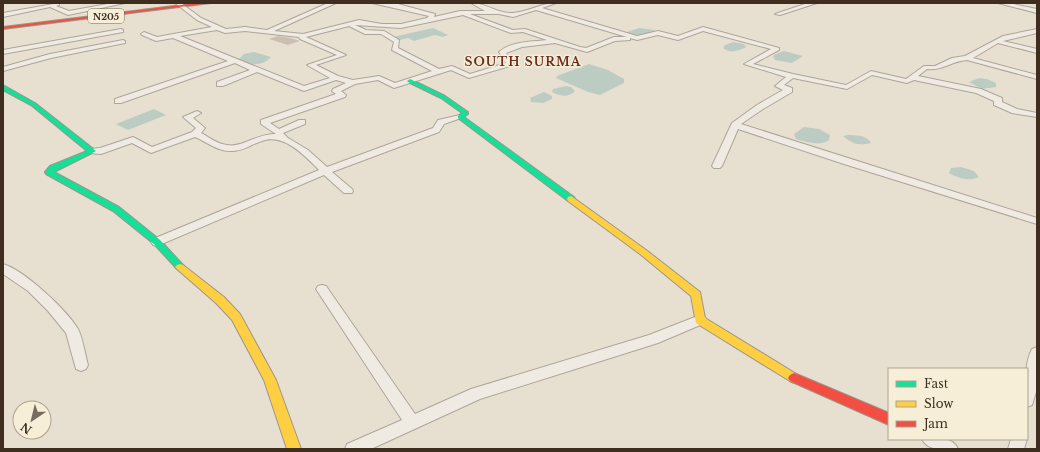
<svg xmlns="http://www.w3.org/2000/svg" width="1040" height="452" font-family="'Libre Baskerville',serif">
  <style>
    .water { fill: #bcccc2 }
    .building { fill: #cbbfb2 }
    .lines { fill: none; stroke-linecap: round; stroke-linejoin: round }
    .street-casing { stroke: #ada599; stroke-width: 2 }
    .fast-casing { stroke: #9c958a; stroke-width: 2 }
    .slow-casing { stroke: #9c958a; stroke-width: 2 }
    .jam-casing { stroke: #9c958a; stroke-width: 2 }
    .street { fill: #efebe3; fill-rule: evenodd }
    .fast { fill: #16e098; fill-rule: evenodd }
    .slow { fill: #ffcf43; fill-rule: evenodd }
    .jam { fill: #f24e42; fill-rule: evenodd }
    .labels { text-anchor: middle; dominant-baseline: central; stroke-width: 3; stroke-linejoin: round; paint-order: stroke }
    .shield { fill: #f7eed8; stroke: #756857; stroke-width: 1 }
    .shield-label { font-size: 9px; font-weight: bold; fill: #3d2e20 }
    .far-district-label { font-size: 12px; font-weight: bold; letter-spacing: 1px; fill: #6b2e1e; stroke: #f7eed8 }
  </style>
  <rect width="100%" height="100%" fill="#e7e0d1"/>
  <!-- water -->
  <g class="water">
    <polygon points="433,28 448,35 443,37 435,35 414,41 408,38 400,40 393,37"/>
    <path d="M639 28 655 30C644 36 635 37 624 33Z"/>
    <path d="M733 42 744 44 746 47C739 51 730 54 723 48L725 45Z"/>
    <polygon points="784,51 803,56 792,63 775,60 773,56 776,54"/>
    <path d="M254 52 271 57C262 67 249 65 238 60L244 54Z"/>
    <polygon points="589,64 608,70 624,79 624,83 600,95 588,92 556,78 557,76"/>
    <polygon points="979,78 987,79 996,83 996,87 982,89 969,82"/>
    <path d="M566 86 571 87 575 91C568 98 559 96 552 92L553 89Z"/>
    <polygon points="544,92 552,96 552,99 543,103 531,102 530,98"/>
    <polygon points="154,109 166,115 128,130 116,124"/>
    <path d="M804 127 819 129 830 135 829 140C819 147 808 142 796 139L794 134Z"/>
    <path d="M848 135C858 135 866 135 871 143 859 146 852 144 843 136Z"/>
    <path d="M961 167 974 171 979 177C969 182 958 178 949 173L951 168Z"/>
  </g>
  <!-- building -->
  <polygon class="building" points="278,36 290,38 300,41 288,45 269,39"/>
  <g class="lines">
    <!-- street casing -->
    <g class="street-casing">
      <g id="street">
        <polygon points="59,3 59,5 56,6 69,11 113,3 125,3 68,15 50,7 3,17 3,13"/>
        <path d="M175 3H181L201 18 226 29 245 27 267 30 328 3H336L274 31 303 34 359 20 382 24H401L427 18 429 16 372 3 398 4 435 14 434 17 460 11H485L471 3C486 3 498 14 513 13 528 12 541 3 556 3L542 8 637 36 658 31 678 36 703 27 779 48V50L753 64 793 74 846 85 871 71 906 79 924 66H935L952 58 965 56 1003 36 1037 29V33L1003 41 1037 49V53L998 43 973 58 1037 75V79L967 60C952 61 942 71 927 69L918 76 981 89 1002 98V102L1017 109 1037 113V117L1012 113 994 105V101L976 93 914 80 907 83 872 75 847 89 793 78 784 85 792 88V92L763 109 741 124 1037 218V224L844 164 738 129 722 166 720 168H714L712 166 732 123 757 105 783 90 775 86 786 77 744 64 771 49 703 31 678 40 658 35 637 40 630 38V40L615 41 587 52 555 43 522 47 506 53 514 64 513 65 469 78 451 70 394 88 378 80 355 84 341 91 346 95 345 97 270 123 279 129 299 120H305V124L283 133 288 138 308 150 327 167 433 128 438 120 460 115 464 117 444 124 439 132 332 172 352 189 353 191 352 193H344L324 175 157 246 153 245 151 242 153 239 319 170C305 156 284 133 262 141 252 144 243 151 232 151 218 152 207 142 195 137L151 153 132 143 101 154 89 153V149L100 148 133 137 152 147 192 132 196 128 183 117 197 111 201 113 193 118 205 128 201 133C209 137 217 144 227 145 242 148 258 133 276 134L261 124V120L336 94 332 91 333 89 346 83 336 80 304 91 257 72 223 86H217V82L250 70 235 63 121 103H115V99L228 61 173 38 156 41 142 35 141 34 144 32 157 37 212 27 197 20ZM536 10 627 37H614L586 48 580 47 525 29 513 30 470 14H499L513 17ZM463 15 511 33 523 32 547 40C532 42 511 41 499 52L506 63 470 74 452 66 439 69 398 48 399 40 384 31 366 30 355 25 401 28ZM349 26 365 34H381L394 42 392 50 432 71 395 83 379 76 353 80 338 76 316 65 346 55 306 37ZM217 30 225 33 245 31 299 37 300 39 337 55 307 65 330 78 304 86 180 36Z"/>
        <polygon points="808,3 817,3 780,15 775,14"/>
        <polygon points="998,3 1008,3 1037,9 1037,13"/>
        <polygon points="121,29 123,30 123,32 3,54 3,50"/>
        <polygon points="123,40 125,41 125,43 51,58 3,71 3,67 50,54"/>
        <path d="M3 264C24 270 67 310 78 329 83 339 85 354 88 365L86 369 81 371 76 369 66 333 48 311 28 291 3 274Z"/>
        <polygon points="322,285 326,286 415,414 471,389 649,335 695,317 700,315 705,317 707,320 705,323 658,343 480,399 371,449 345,449 347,444 402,420 316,289 318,286"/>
        <path d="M1037 347V389L1032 405 1027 407C1027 388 1023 366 1032 349Z"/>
        <path d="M922 439C934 439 952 435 958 449 946 449 928 452 922 439Z"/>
        <polygon points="1011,439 1027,439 1024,449 1008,449"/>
      </g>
    </g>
    <!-- fast casing -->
    <g class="fast-casing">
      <g id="fast">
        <polygon points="410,79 445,96 468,112 468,114 464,117 574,197 575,199 574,201 568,201 458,118 458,116 462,113 441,98 408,82 407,81"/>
        <polygon points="3,85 35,103 96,151 54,172 119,207 160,240 183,265 185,267 183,269 177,269 154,244 113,211 46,174 45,172 50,166 87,151 31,105 3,90"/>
      </g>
    </g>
    <!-- slow casing -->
    <g class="slow-casing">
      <g id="slow">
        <polygon points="571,196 646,250 700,292 705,318 798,375 800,378 798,381 794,383 790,381 696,323 691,296 640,254 568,201 567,199 568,197"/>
        <polygon points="180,264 183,265 224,297 240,314 276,380 301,449 287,449 264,380 232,320 216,303 177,269 175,267 177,265"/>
      </g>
    </g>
    <!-- jam casing -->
    <g class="jam-casing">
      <g id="jam">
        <polygon points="198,3 211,3 3,29 3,27"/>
        <polygon points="794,373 889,413 889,425 790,381 788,378 790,375"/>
      </g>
    </g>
    <!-- street -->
    <use href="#street" class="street"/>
    <!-- fast -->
    <use href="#fast" class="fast"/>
    <!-- slow -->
    <use href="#slow" class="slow"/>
    <!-- jam -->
    <use href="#jam" class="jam"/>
  </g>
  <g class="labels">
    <!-- shield labels -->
    <rect class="shield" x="88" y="9" width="36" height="14" rx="3"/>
    <g class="shield-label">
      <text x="106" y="16">N205</text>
    </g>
    <!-- far-district labels -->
    <g class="far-district-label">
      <text x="523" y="61">SOUTH SURMA</text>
    </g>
  </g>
  <!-- border -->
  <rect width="1040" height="452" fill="none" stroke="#3d2e20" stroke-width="8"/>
  <!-- legend -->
  <rect x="888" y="368" width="140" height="72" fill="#f7eed8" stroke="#ada18e"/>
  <rect x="896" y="381" width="20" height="6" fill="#16e098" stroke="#ada18e"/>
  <text x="924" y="388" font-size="12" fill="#3d2e20">Fast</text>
  <rect x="896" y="401" width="20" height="6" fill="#ffcf43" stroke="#ada18e"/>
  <text x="924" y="408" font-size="12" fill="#3d2e20">Slow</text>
  <rect x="896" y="421" width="20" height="6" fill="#f24e42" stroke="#ada18e"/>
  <text x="924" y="428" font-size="12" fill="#3d2e20">Jam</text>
  <!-- north arrow -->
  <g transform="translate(32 420) rotate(215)"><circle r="19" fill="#f7eed8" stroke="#ada18e"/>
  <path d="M0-3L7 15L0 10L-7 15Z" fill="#786c5e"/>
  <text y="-6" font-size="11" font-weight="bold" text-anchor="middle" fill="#3d2e20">N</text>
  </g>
</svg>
